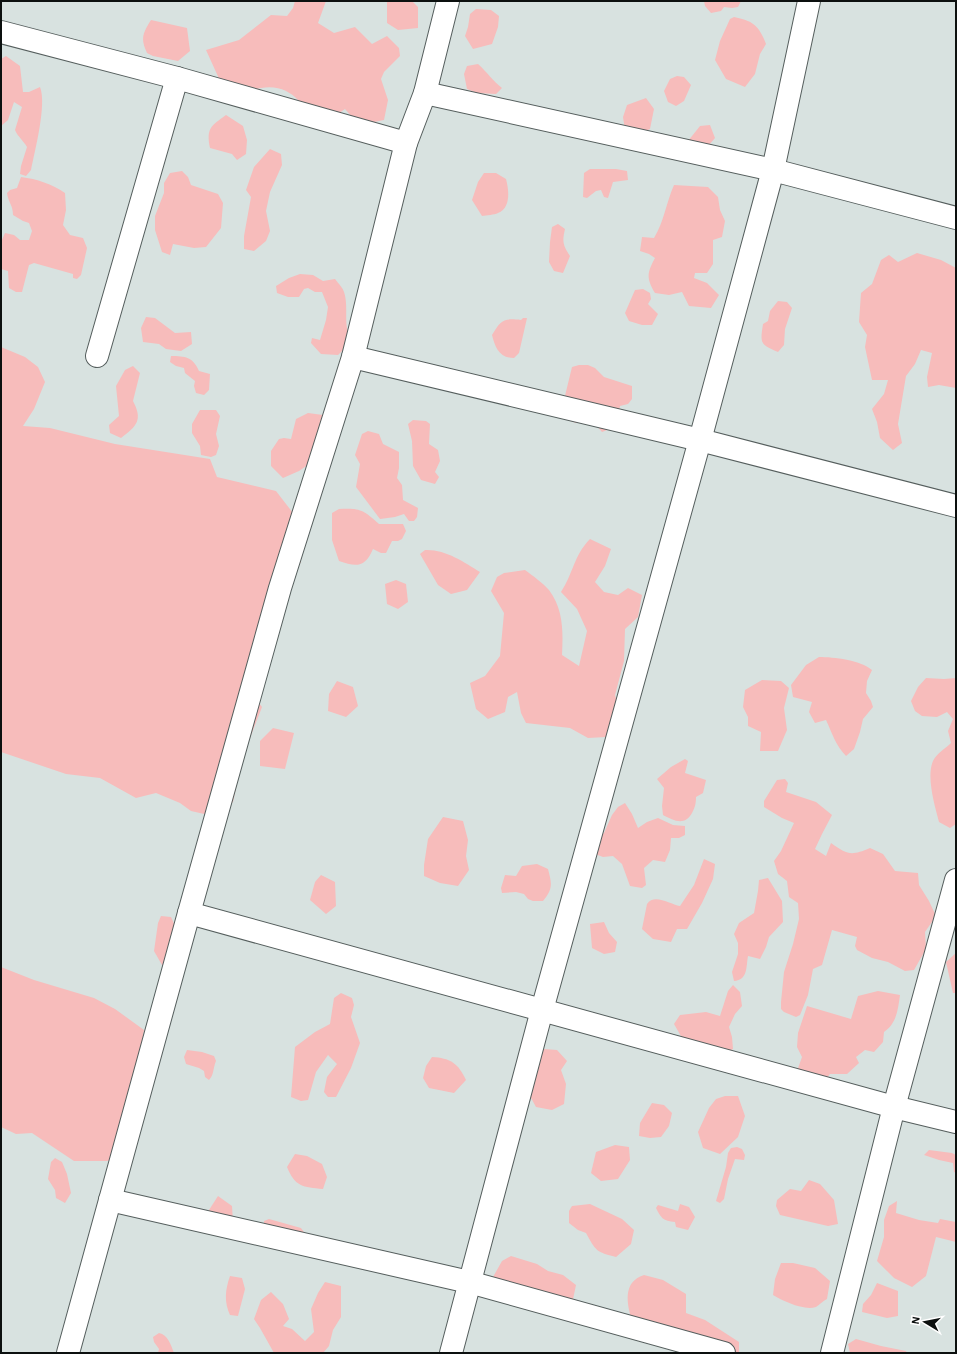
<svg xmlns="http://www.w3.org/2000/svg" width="957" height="1354" font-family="'Alegreya Sans',sans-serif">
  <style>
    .green { fill: #f7bcbb }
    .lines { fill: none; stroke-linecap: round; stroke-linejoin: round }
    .minor-casing { stroke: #555e5d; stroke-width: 24 }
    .minor { stroke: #fff; stroke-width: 22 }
  </style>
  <rect width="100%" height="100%" fill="#d8e2e0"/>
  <!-- green -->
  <g class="green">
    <path d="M295 1H326L318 23 334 33 355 27 372 44 387 36 399 48 400 56 384 72 381 79 388 100 384 120 374 122 352 117 345 109 317 128C304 106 292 83 261 88 253 89 238 101 231 105L206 50 239 40 271 15 287 16 293 8Z"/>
    <polygon points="387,1 412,1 418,7 418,28 398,30 387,23"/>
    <polygon points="704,1 741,1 738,7 732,8 724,7 721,11 711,13 705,6"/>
    <polygon points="476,9 491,10 499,16 498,27 492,44 473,49 465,36 468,27 470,14"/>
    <path d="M734 17C754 21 759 26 766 44L760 54 755 74 745 87 726 79 715 60 720 41 730 19Z"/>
    <path d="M151 20 187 28 190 51 178 61 153 56 147 53C140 38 143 33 151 20Z"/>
    <path d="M6 56 20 66 23 92H29L40 87C47 104 35 150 31 170L26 176 20 174 21 166 27 147C23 140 18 137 15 130L22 107 14 102 8 120 1 126V59Z"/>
    <path d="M478 64C487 72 493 81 502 88L496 94 477 93 467 89 464 74 467 66Z"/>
    <polygon points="677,76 684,77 691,85 684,101 676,106 668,102 664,91 670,79"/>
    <polygon points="646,98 654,109 650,129 638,134 625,130 623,117 627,105"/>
    <path d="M226 115 243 126 247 140 246 154 237 160 232 154 210 148C206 128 211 126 226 115Z"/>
    <polygon points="710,125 715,138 709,145 688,141 700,126"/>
    <polygon points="270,149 281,154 282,165 270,192 266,211 270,231 266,241 254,251 244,249 244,236 251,197 246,190 254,167"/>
    <polygon points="590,169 616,169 627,171 628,180 613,182 608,198 604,197 601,190 596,191 587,198 583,197 584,173"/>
    <polygon points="182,171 188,177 191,185 218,194 223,203 221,228 206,247 194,248 173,244 170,255 162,252 155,230 155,216 164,193 164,183 170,173"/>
    <path d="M484 173H496L506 179C509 190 511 208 498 213 494 215 487 215 482 216L472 200 478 182Z"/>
    <path d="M21 177C37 179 52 184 65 193L66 210 63 225 70 235 83 238 87 248 81 275 77 279 73 278V274L34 263 29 265 22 292H16L9 288 8 271 1 269V242L5 233 14 235 20 240H29L32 231 29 223 23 221 13 215C13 205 8 202 7 193L10 190 17 188Z"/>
    <path d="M674 185 708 187 718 197 720 210 725 221 722 237 713 240V264L707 273H695L694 278 707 283 719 295 711 308 689 306 682 292 669 295 655 293C646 278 647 273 655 258L649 254 640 251 642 237 654 238C664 222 666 203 674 185Z"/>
    <path d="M558 224 565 229C562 242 563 245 570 256L563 273 554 271 549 262 550 242 552 227Z"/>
    <polygon points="917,253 941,260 956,268 956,388 939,385 928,387 927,377 932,353 921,350 915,364 906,376 898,424 902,443 893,450 880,438 877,422 872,409 884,394 888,380 872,380 865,347 867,335 859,322 861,293 872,284 881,260 889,255 898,262"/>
    <path d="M300 274 313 275 323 281 335 279C338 283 343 288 344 292 349 307 343 324 350 337L347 346 338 355 321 354 311 343 312 338 320 340 326 320 328 307 322 292H315L308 288 304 289 299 297H288L277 293 276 286 289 278Z"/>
    <polygon points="643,289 650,293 651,299 648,304 658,314 652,325 642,325 629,321 625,313 635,290"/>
    <path d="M778 301 787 302 792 308 785 329 784 345 778 352C760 344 760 344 763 324L768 321 770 311Z"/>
    <polygon points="146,317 155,318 175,333 191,332 192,344 181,351 166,349 159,344 143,342 141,328"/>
    <path d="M523 318H527L519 353 514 358C499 358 495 347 492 335 501 320 503 318 521 320Z"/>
    <polygon points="1,347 25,357 38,367 45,382 34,409 23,426 50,428 115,444 210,459 217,477 276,491 293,513 301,562 274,597 253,658 242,681 262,707 243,756 233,802 213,816 191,811 180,803 156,793 136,798 100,778 66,774 1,752"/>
    <path d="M171 356C185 356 193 357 199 371L210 374 209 390 204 395 196 393 194 386 195 381 185 373 184 368 176 366 170 362Z"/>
    <polygon points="579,365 588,365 595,368 604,377 632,386 632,399 628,404 620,406 618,416 612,428 602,432 596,425 585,421 576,423 565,419 563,404 572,367"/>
    <path d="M133 366 140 373 133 401C143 420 137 426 121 438L110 433 109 425 119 416 116 386 125 370Z"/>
    <polygon points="200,410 216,410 220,416 216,434 219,446 216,455 211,457 201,455 200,446 192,433 192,424"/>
    <polygon points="308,413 323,415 326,430 312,462 299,471 283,478 271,466 271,451 279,439 284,438 291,439 296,419"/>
    <polygon points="413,420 426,421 430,424 429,444 438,450 440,461 435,472 439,477 435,484 421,480 413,466 412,441 408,424"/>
    <polygon points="368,431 379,434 383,444 399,452 399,468 397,478 402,485 403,500 418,508 417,517 414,521 409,521 404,514 395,517 380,519 356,487 360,464 355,455 362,434"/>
    <path d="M339 509C361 508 363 510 379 524H403L406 531 402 539 398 541H392L386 553H381L373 549C365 568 356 567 339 561L332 540V513Z"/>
    <path d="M590 539 611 549 605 566 595 582 604 592 618 595 628 588 642 595 638 617 625 629 624 661 615 695 618 706 606 737 588 738 570 728 526 723 521 713 517 692 508 697 505 712 488 719 476 709 470 683 485 676 500 656 504 613 491 591 497 577 504 573 525 570C533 576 543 583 549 590 564 610 563 633 562 655L579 666 587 631 577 609 561 592C573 574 574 555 590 539Z"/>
    <path d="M425 550C445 549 464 562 480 572L467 590 451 594 438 585 420 554Z"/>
    <polygon points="396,580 406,584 408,602 398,609 387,604 385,584"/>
    <path d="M819 657C834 657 860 660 872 670L867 681 866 693 871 701 873 707 863 719 860 732 854 749 846 756C836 746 832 733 826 720L815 723 809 712 812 702 793 697 791 685 806 665Z"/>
    <path d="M926 678 944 679 956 678V824L950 828 939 822C935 806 926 777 933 761 936 754 946 748 951 743L948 731 953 719 947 712 937 717 922 716 915 711 911 701 918 687Z"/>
    <polygon points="762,680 781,681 789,688 784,708 787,730 778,751 760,751 761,732 748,726 748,717 743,707 745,690"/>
    <polygon points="337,681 353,687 358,706 346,717 328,711 329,694"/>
    <polygon points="273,728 294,733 285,769 260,766 260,741"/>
    <path d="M685 759 688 761 685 773 706 780 703 793 696 797C696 804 695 807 692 813 685 826 674 821 663 815L662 806 664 788 657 779 671 767Z"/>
    <path d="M785 779 788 783 786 792 816 802 832 815 822 834 815 849 826 856 831 843C848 855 851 856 870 848L883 854 895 871 918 873 919 885 929 901 936 916 925 932 926 949 914 970 905 971 888 962 872 958 857 950 855 946 857 937 832 930 822 965 813 969 808 995 800 1015 796 1017 784 1012 781 1009V1002L784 972 793 944 799 919 798 903 789 897 787 881 778 874 774 861 781 851 794 823 782 818 764 807V801L777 780Z"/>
    <polygon points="625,803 632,814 638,828 647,822 658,818 673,825 685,826 685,835 679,838 671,838 670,850 665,862 653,860 644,868 646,885 642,888 630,886 622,864 613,856 603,857 595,854 594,839 604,833 612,815 618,807"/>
    <polygon points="443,817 463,821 468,840 466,856 469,870 458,886 440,883 424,876 424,865 428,839"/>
    <path d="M704 859 715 864 713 879 702 903 687 929H677L671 942 653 939 642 929 647 904C654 893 670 904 680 906L694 885Z"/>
    <path d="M537 864 548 869C552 884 553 889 543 901H533L528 899 524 894 516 892 502 893 501 888 505 875 516 876 522 866Z"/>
    <polygon points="321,875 335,882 336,906 326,914 310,900 315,882"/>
    <path d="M768 878 782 901 783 922 769 937 766 947 760 959 748 956C746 967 748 980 734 981L732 972 738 954V943L734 934 739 923 754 913 758 891 759 880Z"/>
    <polygon points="161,916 171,917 176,928 173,964 162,965 154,951 158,923"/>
    <polygon points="604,922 609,933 617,942 615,952 604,954 592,948 590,924"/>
    <polygon points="956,953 956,993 953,993 946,962"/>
    <polygon points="1,967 34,980 94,998 115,1009 144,1030 123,1156 107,1161 74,1161 32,1133 16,1134 1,1127"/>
    <polygon points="733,985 740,992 742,1006 735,1014 729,1027 732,1037 733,1049 725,1053 689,1050 674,1024 680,1015 706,1012 720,1016 728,991"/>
    <path d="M878 991 900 995C898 1009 897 1023 884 1032L883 1042 874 1052 865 1050 856 1057 859 1063 847 1074H830L817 1090 796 1074 802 1057 797 1047 798 1033 807 1006 851 1019 858 996Z"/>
    <polygon points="341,993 352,998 354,1005 351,1017 360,1043 351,1068 336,1097 328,1097 324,1092 327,1077 337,1064 328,1055 316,1072 308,1100 301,1101 291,1097 295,1047 315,1032 330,1024 334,998"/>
    <polygon points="544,1049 557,1050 567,1061 561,1070 566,1084 564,1104 552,1110 536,1107 530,1096 531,1057"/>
    <path d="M187 1050 202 1052 214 1056 216 1061C213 1068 214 1075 209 1080L205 1077 204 1071 199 1068 186 1064 184 1057Z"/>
    <path d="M432 1057C450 1058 458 1063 466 1080L454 1093 429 1088 423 1078 426 1066Z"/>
    <polygon points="725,1096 738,1096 745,1116 738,1137 720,1154 703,1148 698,1132 709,1108 716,1099"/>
    <polygon points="652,1103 664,1105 672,1113 669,1126 661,1137 650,1138 639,1136 640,1123"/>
    <polygon points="615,1145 629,1147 630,1160 618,1179 601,1181 591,1173 596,1152"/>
    <polygon points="737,1147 742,1149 745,1155 744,1160 735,1159 728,1179 724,1199 720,1203 716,1201 726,1167 728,1153 731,1148"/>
    <polygon points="929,1150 952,1153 956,1155 956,1173 954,1172 953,1163 939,1160 924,1155"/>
    <path d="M295 1154 307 1156 322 1164 327 1177 323 1189C303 1187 295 1187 287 1167Z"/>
    <polygon points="55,1158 62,1162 67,1174 71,1193 65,1203 56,1198 55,1190 48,1179 51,1162"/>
    <polygon points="809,1180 820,1184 834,1200 838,1224 828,1226 780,1215 776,1206 777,1200 790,1189 801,1191"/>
    <polygon points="218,1196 232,1206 233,1223 214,1224 209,1210"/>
    <polygon points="897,1201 896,1213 919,1220 938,1223 940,1219 956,1222 956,1242 936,1237 926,1276 912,1287 894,1278 877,1261 884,1237 884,1220 889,1206"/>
    <path d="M590 1204 622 1219 634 1230 631 1244 616 1257C596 1252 596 1251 586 1233L578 1230 569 1223V1211L572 1206Z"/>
    <path d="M680 1204 689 1207 695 1217 688 1230 676 1227 675 1222C663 1221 661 1218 656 1208L658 1205 678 1211Z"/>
    <polygon points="269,1219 301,1228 306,1235 264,1231 264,1221"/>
    <polygon points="511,1256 537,1264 548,1271 563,1275 576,1285 572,1304 493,1277 502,1261"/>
    <path d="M781 1263H793L815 1268 830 1281 827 1299C823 1301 819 1305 816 1307 804 1311 783 1301 773 1295L775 1279Z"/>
    <path d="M644 1275 663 1280 686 1294V1313L705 1320 739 1342V1353H704L632 1321C627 1304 622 1282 644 1275Z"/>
    <path d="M230 1276 242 1278 245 1289 238 1316 230 1315C224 1302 225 1290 230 1276Z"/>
    <polygon points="325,1282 341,1286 341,1317 333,1330 329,1346 323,1353 274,1353 260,1328 254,1319 261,1300 271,1292 283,1304 289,1319 283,1326 292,1329 305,1341 314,1332 311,1309 318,1293"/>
    <polygon points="877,1283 898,1291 898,1316 887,1318 862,1312 863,1304 871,1295"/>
    <path d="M159 1333C168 1335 171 1345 174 1353H158L159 1349 154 1342 153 1337Z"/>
    <polygon points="856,1339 881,1346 906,1351 907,1353 850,1353 848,1344"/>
  </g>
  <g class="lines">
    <!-- minor casing -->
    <g class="minor-casing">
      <g id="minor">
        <polyline points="1,32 177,78 406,143"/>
        <polyline points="425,93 773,170 956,218"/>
        <polyline points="97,356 177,78"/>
        <polyline points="353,357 700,440 956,506"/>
        <polyline points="189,913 894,1107 956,1122"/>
        <polyline points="110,1200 469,1282 724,1353"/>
        <polyline points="68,1353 189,913 280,588 353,357 406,143 425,93 448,1"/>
        <polyline points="451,1353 542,1010 700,440 773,170 809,1"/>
        <polyline points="832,1353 894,1107 956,880"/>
      </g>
    </g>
    <!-- minor -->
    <use href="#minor" class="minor"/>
  </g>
  <!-- border -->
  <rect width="957" height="1354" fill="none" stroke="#0c100f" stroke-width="4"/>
  <!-- north arrow -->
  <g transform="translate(925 1322) rotate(280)" stroke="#ffffff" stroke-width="3" paint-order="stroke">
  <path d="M0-3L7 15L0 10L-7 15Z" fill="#0c100f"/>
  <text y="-6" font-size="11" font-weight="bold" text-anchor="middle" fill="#0c100f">N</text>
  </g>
</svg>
